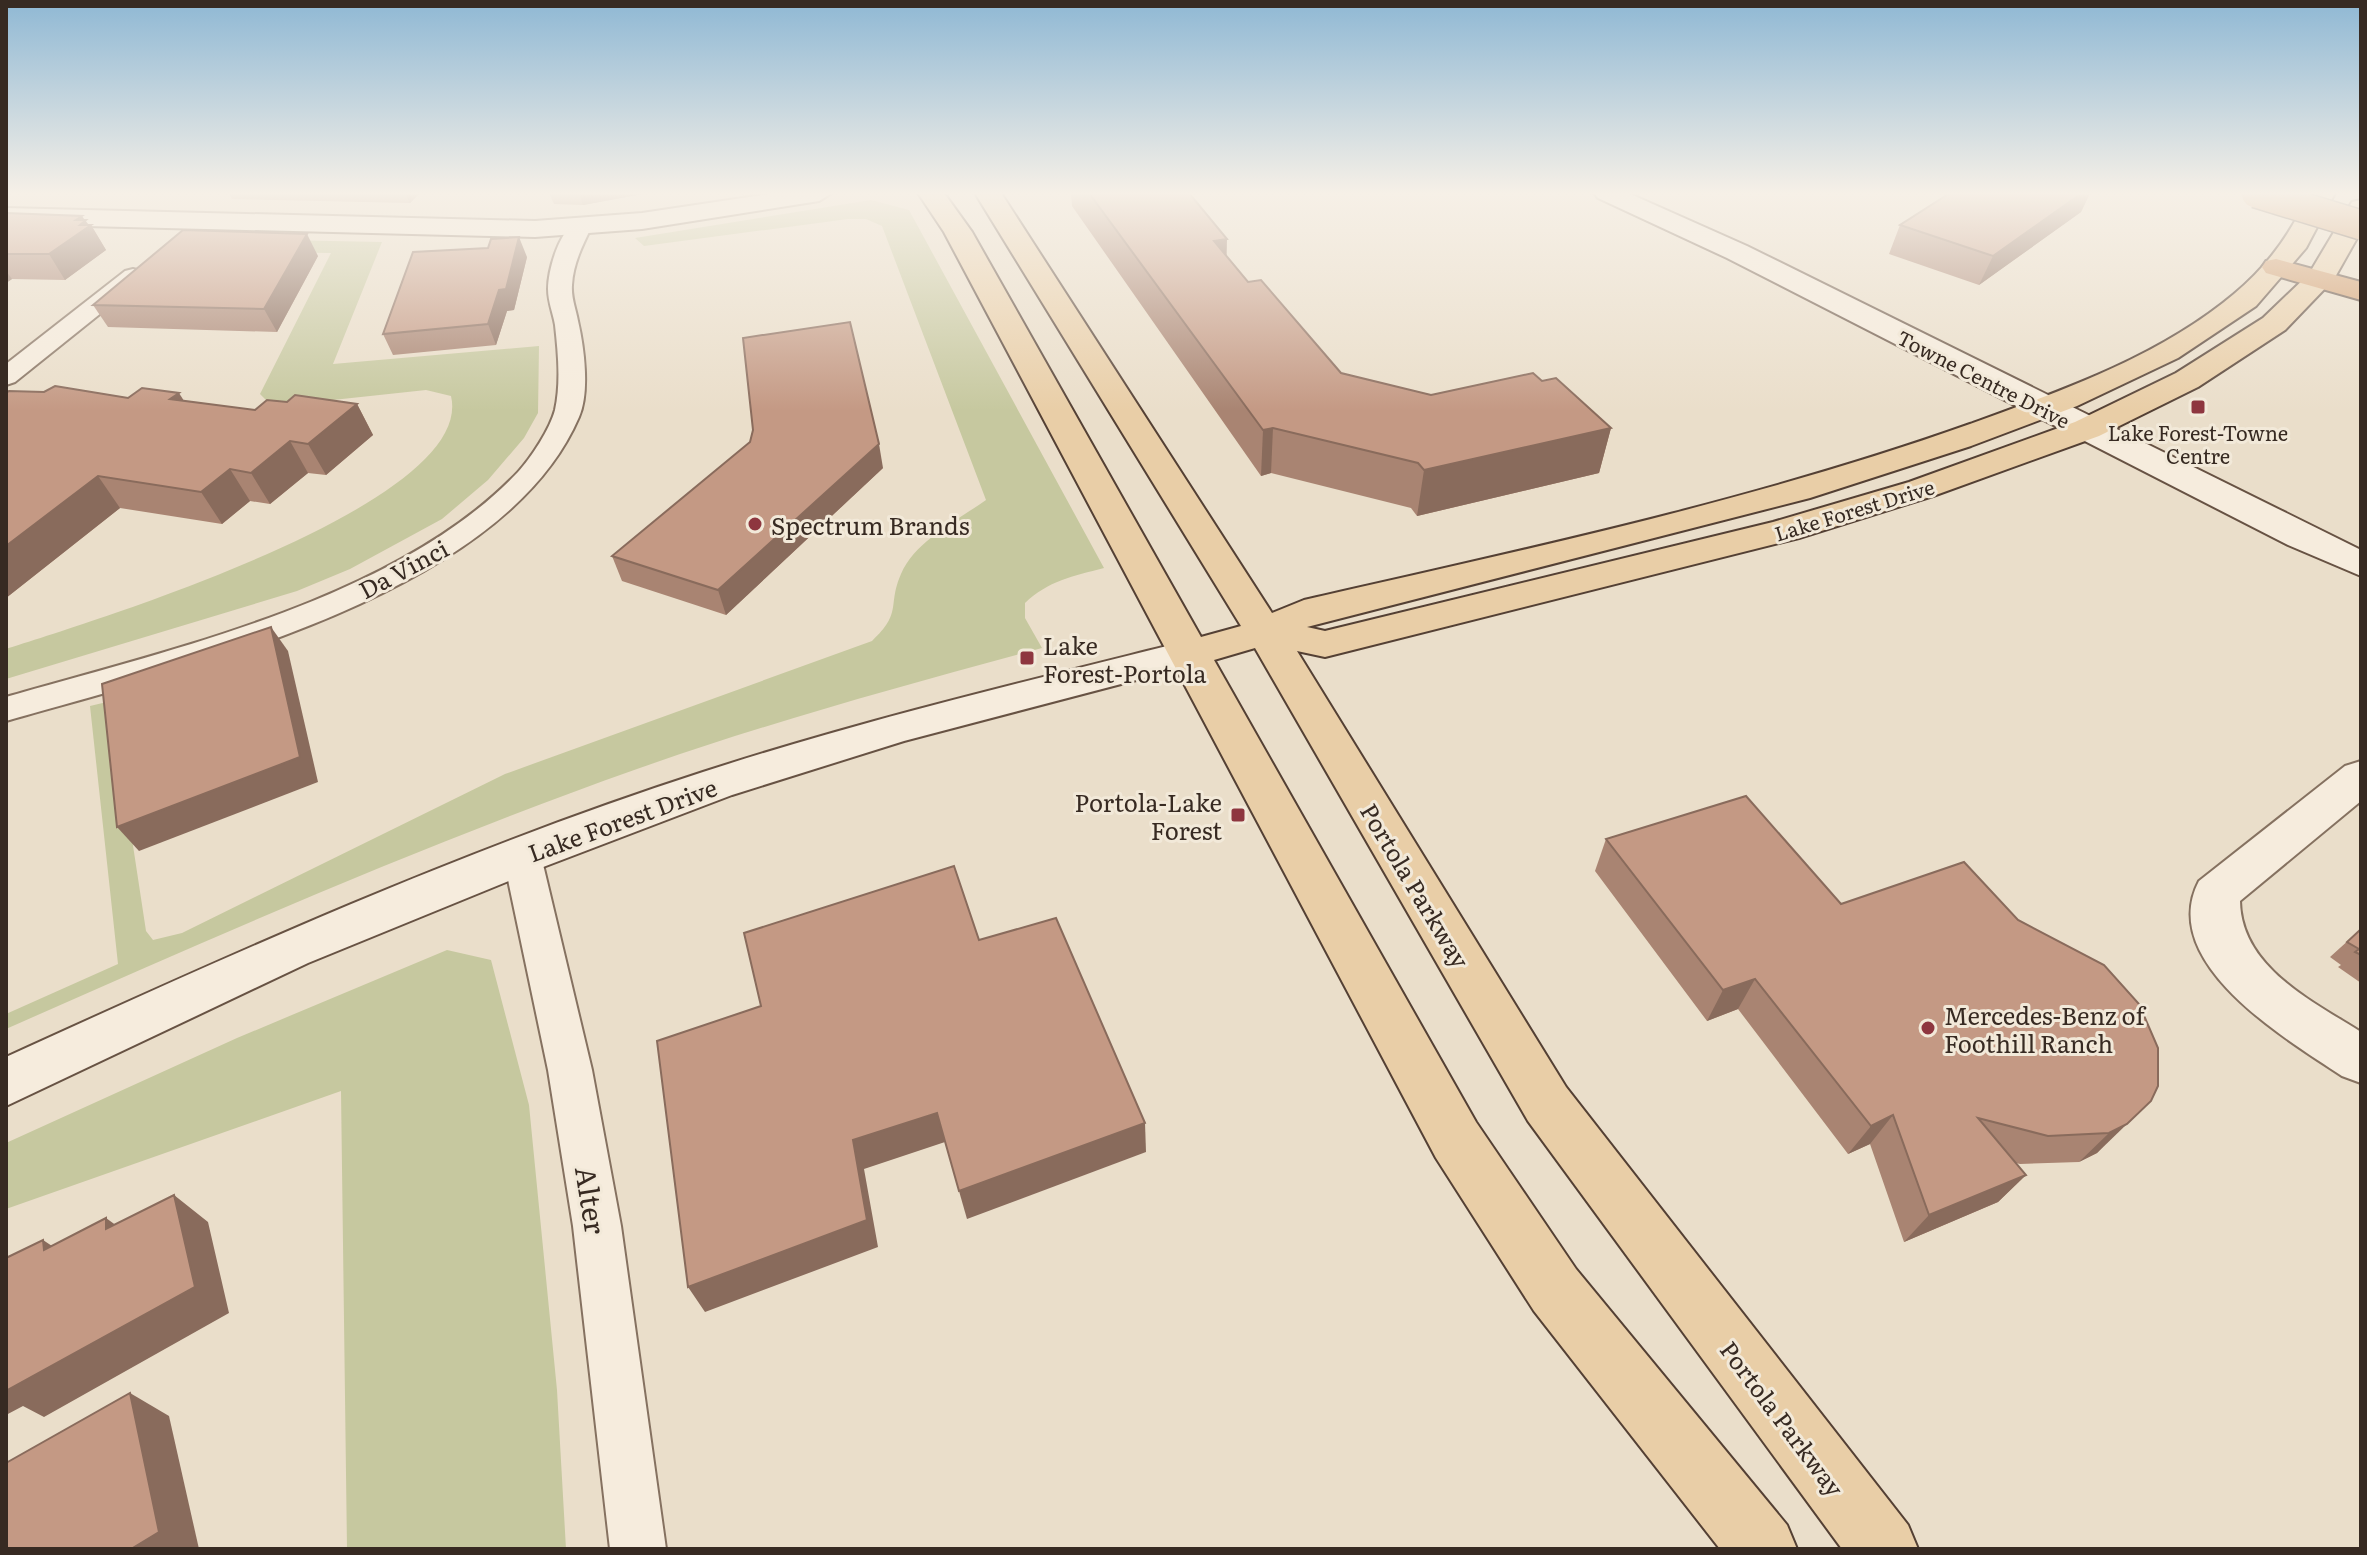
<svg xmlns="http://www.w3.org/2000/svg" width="2367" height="1555" font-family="Literata,serif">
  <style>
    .green { fill: #c6c89f }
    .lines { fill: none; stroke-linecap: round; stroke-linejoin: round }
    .minor-casing { stroke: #857160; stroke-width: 4 }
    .tertiary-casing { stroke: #857160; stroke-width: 4 }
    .secondary-casing { stroke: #675243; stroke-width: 4 }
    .primary-casing { stroke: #544034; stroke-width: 4 }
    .motorway-casing { stroke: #544034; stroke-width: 4 }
    .minor { fill: #f6ecdd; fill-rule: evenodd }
    .tertiary { fill: #f6ecdd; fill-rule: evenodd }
    .secondary { fill: #f6ecdd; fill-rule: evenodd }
    .primary { fill: #e9cea7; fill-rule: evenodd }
    .motorway { fill: #cf9765; fill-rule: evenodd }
    .motorway-bridge-casing { stroke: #544034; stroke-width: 32; stroke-linecap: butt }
    .motorway-bridge { stroke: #cf9765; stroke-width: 29 }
    .wall { fill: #a98472 }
    .shaded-wall { fill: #896b5c }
    .building { fill: #c49984; stroke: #896b5c; stroke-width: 2 }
    .poi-dot { fill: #8e363f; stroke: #f2e9d9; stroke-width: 3 }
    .labels { text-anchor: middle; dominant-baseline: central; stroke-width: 6; stroke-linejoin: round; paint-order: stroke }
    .far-street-label { font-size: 20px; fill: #372a22; stroke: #f2e9d9 }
    .far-poi-label { font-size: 20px; fill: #372a22; stroke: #f2e9d9 }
    .poi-label { font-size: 24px; fill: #372a22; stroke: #f2e9d9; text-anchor: start }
    .street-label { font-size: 24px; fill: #372a22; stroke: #f2e9d9 }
    .near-street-label { font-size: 28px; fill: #372a22; stroke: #f2e9d9 }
  </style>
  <rect width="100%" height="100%" fill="#eadeca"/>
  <!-- green -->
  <g class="green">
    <path d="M871 200 909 210 1104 568C1073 576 1048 581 1025 603V618L1042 648C906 685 770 722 637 769 422 845 214 937 6 1029V1014L118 964 90 706 111 701 146 931 153 940 182 933 505 774 872 641C903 612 887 606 901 574 915 541 958 520 986 500L882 226 866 219H848L644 246 635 238Z"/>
    <path d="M234 239 382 242 333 364 539 346 538 413 524 438 488 480 442 519 350 569 297 591 6 679V649C86 623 477 505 451 396L426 390 286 405 267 401 260 394 331 253 192 251Z"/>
    <polygon points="447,950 491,960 529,1105 557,1390 566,1549 347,1549 341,1091 6,1209 6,1143 237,1038"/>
  </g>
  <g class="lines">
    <!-- minor casing -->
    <g class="minor-casing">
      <g id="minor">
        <path d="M580 221 591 228C582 246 573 265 572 285 571 298 576 309 578 321 584 347 590 392 579 417 502 597 179 671 6 721V697C169 650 398 599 518 472 531 458 550 429 555 410 561 383 558 352 555 325 553 313 548 302 548 289 548 270 560 226 580 221Z"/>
        <polygon points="133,269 141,271 145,276 141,281 15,382 6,385 6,364 125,271"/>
        <polygon points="522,841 535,846 541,856 592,1070 621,1226 666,1549 610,1549 573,1226 548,1070 503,856 509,846"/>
      </g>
    </g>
    <!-- tertiary casing -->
    <g class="tertiary-casing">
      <g id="tertiary">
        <polygon points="776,193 832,193 819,201 642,229 535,237 6,224 6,208 535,221 642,213"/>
        <path d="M2361 761V801L2240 901C2241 967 2312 1001 2361 1032V1083L2342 1076C2288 1040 2156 963 2199 881L2345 766Z"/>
      </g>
    </g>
    <!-- secondary casing -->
    <g class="secondary-casing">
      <g id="secondary">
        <polygon points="1594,193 1628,193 1747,246 2361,550 2361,576 2288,545 1727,258 1598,198"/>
        <path d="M1191 640 1205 644 1211 653 1205 662 904 741 732 795 538 869 308 963 6 1106V1057C234 953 464 849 703 772 863 720 1027 681 1191 640Z"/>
      </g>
    </g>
    <!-- primary casing -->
    <g class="primary-casing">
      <path id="primary" d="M918 193H944L972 232 1201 637 1241 626 975 193H1001L1272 613 1304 600C1528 549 1753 501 1970 424 2061 391 2159 357 2234 294 2268 266 2292 232 2309 193H2335L2306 248 2256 306 2178 358 2077 406 1971 446 1810 498 1307 627 1325 631 1773 522 1909 482 2075 422 2176 373 2263 318 2309 274 2352 202 2361 200V231L2334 279 2285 330 2198 387 2099 436 1933 496 1799 538 1325 657 1297 651 1566 1087 1908 1525 1918 1549H1842L1528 1121 1255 648 1214 660 1476 1122 1576 1269 1787 1525 1797 1549H1720L1534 1311 1436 1158 944 232Z"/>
    </g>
    <!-- motorway casing -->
    <g class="motorway-casing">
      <polygon id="motorway" points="2276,259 2361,282 2361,300 2266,273 2262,267 2266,261"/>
    </g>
    <!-- minor -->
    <use href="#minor" class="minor"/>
    <!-- tertiary -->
    <use href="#tertiary" class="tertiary"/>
    <!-- secondary -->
    <use href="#secondary" class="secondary"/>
    <!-- primary -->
    <use href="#primary" class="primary"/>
    <!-- motorway -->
    <use href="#motorway" class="motorway"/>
    <!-- motorway-bridge casing -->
    <g class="motorway-bridge-casing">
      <polyline id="motorway-bridge" points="2256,193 2361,225"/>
    </g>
    <!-- motorway-bridge -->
    <use href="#motorway-bridge" class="motorway-bridge"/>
  </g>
  <!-- wall -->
  <g class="wall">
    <polygon points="229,193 420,193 410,203 232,199"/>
    <polygon points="549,193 648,193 583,205 554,204"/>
    <polygon points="1071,193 1189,193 1227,257 1248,282 1341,373 1431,395 1542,381 1611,428 1599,473 1417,516 1411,508 1271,473 1261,476 1072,206"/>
    <polygon points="1938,193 2090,193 2081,212 1979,285 1889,254 1900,225 1946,195"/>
    <polygon points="6,213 85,220 89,225 91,225 106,250 65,280 12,279 6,283"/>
    <polygon points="318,256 277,332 108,327 93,305"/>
    <polygon points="527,257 514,310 507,311 496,345 393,355 383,334"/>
    <polygon points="6,393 184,401 255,410 287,402 357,404 373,435 326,475 308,473 270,504 250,501 222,524 120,508 6,598"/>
    <polygon points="750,442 883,468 726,615 622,581 612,556"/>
    <polygon points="1606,839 1841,904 2158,1086 2097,1153 2079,1162 2020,1164 2016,1163 2026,1175 1998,1202 1904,1242 1870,1144 1848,1154 1738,1009 1707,1021 1595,871"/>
    <polygon points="2361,929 2361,983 2338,967 2341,965 2330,957"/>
  </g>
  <!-- shaded-wall -->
  <g class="shaded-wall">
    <polygon points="405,193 420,193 410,203"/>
    <polygon points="579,193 648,193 583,205"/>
    <polygon points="2082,193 2090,193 2081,212 1979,285 1993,256"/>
    <polygon points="82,216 89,226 91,225 106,250 65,280 49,254 76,220"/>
    <polygon points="307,234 318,256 277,332 264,309"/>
    <polygon points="519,237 527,257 514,310 507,311 496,345 488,324 499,290"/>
    <polygon points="1227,239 1226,281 1214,241"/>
    <polygon points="6,271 12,279 6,283"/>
    <polygon points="179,393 198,423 170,399"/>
    <polygon points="357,404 373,435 326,475 308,444"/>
    <polygon points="1273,428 1271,473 1261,476 1263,430"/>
    <polygon points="1611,428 1599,473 1417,516 1424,470"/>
    <polygon points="290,441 308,473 270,504 251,473"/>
    <polygon points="879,444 883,468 726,615 718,590"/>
    <polygon points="230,469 250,501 222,524 201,492"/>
    <polygon points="98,476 120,508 6,598 6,546"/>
    <polygon points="271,627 288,651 318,782 139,851 117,827"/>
    <polygon points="1755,979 1738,1009 1707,1021 1723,990"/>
    <polygon points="937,1113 945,1142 864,1169 878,1247 705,1312 688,1287 853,1140"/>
    <polygon points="1893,1115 1870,1144 1848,1154 1871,1126"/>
    <polygon points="1145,1123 1146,1152 967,1219 959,1191"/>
    <polygon points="2127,1124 2097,1153 2079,1162 2109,1133"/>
    <polygon points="2026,1175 1998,1202 1904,1242 1929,1215"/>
    <polygon points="174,1195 208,1222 229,1313 44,1417 23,1406 6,1415 6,1377"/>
    <polygon points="106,1218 143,1245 106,1229"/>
    <polygon points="43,1240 82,1266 44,1250"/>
    <polygon points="130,1393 169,1416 199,1549 131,1549"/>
  </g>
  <!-- building -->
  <g class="building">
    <polygon points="1089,193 1189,193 1227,239 1214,241 1248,282 1261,280 1341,373 1431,395 1533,373 1542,381 1556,378 1611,428 1424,470 1418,463 1273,428 1263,430"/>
    <polygon points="1950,193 2082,193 1993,256 1900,225"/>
    <polygon points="6,213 82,216 76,220 86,220 80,225 91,225 49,254 6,254"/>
    <polygon points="183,230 307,234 264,309 93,305"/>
    <polygon points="519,237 506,289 499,290 488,324 383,334 413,252 488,248 491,239"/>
    <polygon points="850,322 879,444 718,590 612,556 750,442 753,430 743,338"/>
    <polygon points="55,386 128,398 142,388 179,393 170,399 255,410 267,400 287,402 295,395 357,404 308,444 290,441 251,473 230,469 201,492 98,476 6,546 6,393 9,391 44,392"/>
    <polygon points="271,627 300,757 117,827 102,684"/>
    <polygon points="1746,796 1841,904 1964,862 2018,920 2104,965 2139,1004 2158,1048 2158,1086 2151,1101 2127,1124 2109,1133 2048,1136 1978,1118 2026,1175 1929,1215 1893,1115 1871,1126 1755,979 1723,990 1606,839"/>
    <polygon points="954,866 979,940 1056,918 1145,1123 959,1191 937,1113 853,1140 867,1220 688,1287 657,1041 761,1006 744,933"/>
    <polygon points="2361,929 2361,955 2355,952 2359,949 2347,942"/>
    <polygon points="174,1195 195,1287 6,1391 6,1258 43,1240 44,1250 106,1218 106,1229"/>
    <polygon points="130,1393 159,1532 131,1549 6,1549 6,1463"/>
  </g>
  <!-- sky -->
  <linearGradient id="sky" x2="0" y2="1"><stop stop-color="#8fb8d4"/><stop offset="0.47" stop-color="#f6f0e7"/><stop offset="1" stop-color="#f6f0e7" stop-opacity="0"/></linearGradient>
  <rect width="2367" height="411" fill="url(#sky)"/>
  <!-- markers -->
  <g class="poi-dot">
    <rect x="2190" y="399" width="16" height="16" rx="4"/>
    <circle cx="755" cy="524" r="8"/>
    <rect x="1019" y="650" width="16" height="16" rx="4"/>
    <rect x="1230" y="807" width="16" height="16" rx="4"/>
    <circle cx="1928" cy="1028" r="8"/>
  </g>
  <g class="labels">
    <!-- far-street labels -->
    <g class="far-street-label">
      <text transform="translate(1984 378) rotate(27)">Towne Centre Drive</text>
      <text transform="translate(1854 509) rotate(-17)">Lake Forest Drive</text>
    </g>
    <!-- far-poi labels -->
    <g class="far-poi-label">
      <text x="2198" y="432">Lake Forest-Towne<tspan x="2198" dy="23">Centre</tspan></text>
    </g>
    <!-- poi labels -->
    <g class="poi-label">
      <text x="771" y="524">Spectrum Brands</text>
      <text x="1043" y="644">Lake<tspan x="1043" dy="28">Forest-Portola</tspan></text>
      <text x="1222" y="801" text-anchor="end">Portola-Lake<tspan x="1222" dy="28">Forest</tspan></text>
      <text x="1944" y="1014">Mercedes-Benz of<tspan x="1944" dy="28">Foothill Ranch</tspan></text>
    </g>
    <!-- street labels -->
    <g class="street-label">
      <text transform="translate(403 568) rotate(-28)">Da Vinci</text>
      <text transform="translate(622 819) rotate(-20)">Lake Forest Drive</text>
      <text transform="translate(1416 885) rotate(59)">Portola Parkway</text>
      <text transform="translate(1783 1418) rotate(53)">Portola Parkway</text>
    </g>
    <!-- near-street labels -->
    <g class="near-street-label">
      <text transform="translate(592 1200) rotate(81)">Alter</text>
    </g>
  </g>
  <!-- border -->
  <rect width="2367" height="1555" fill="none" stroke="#372a22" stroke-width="16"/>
</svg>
